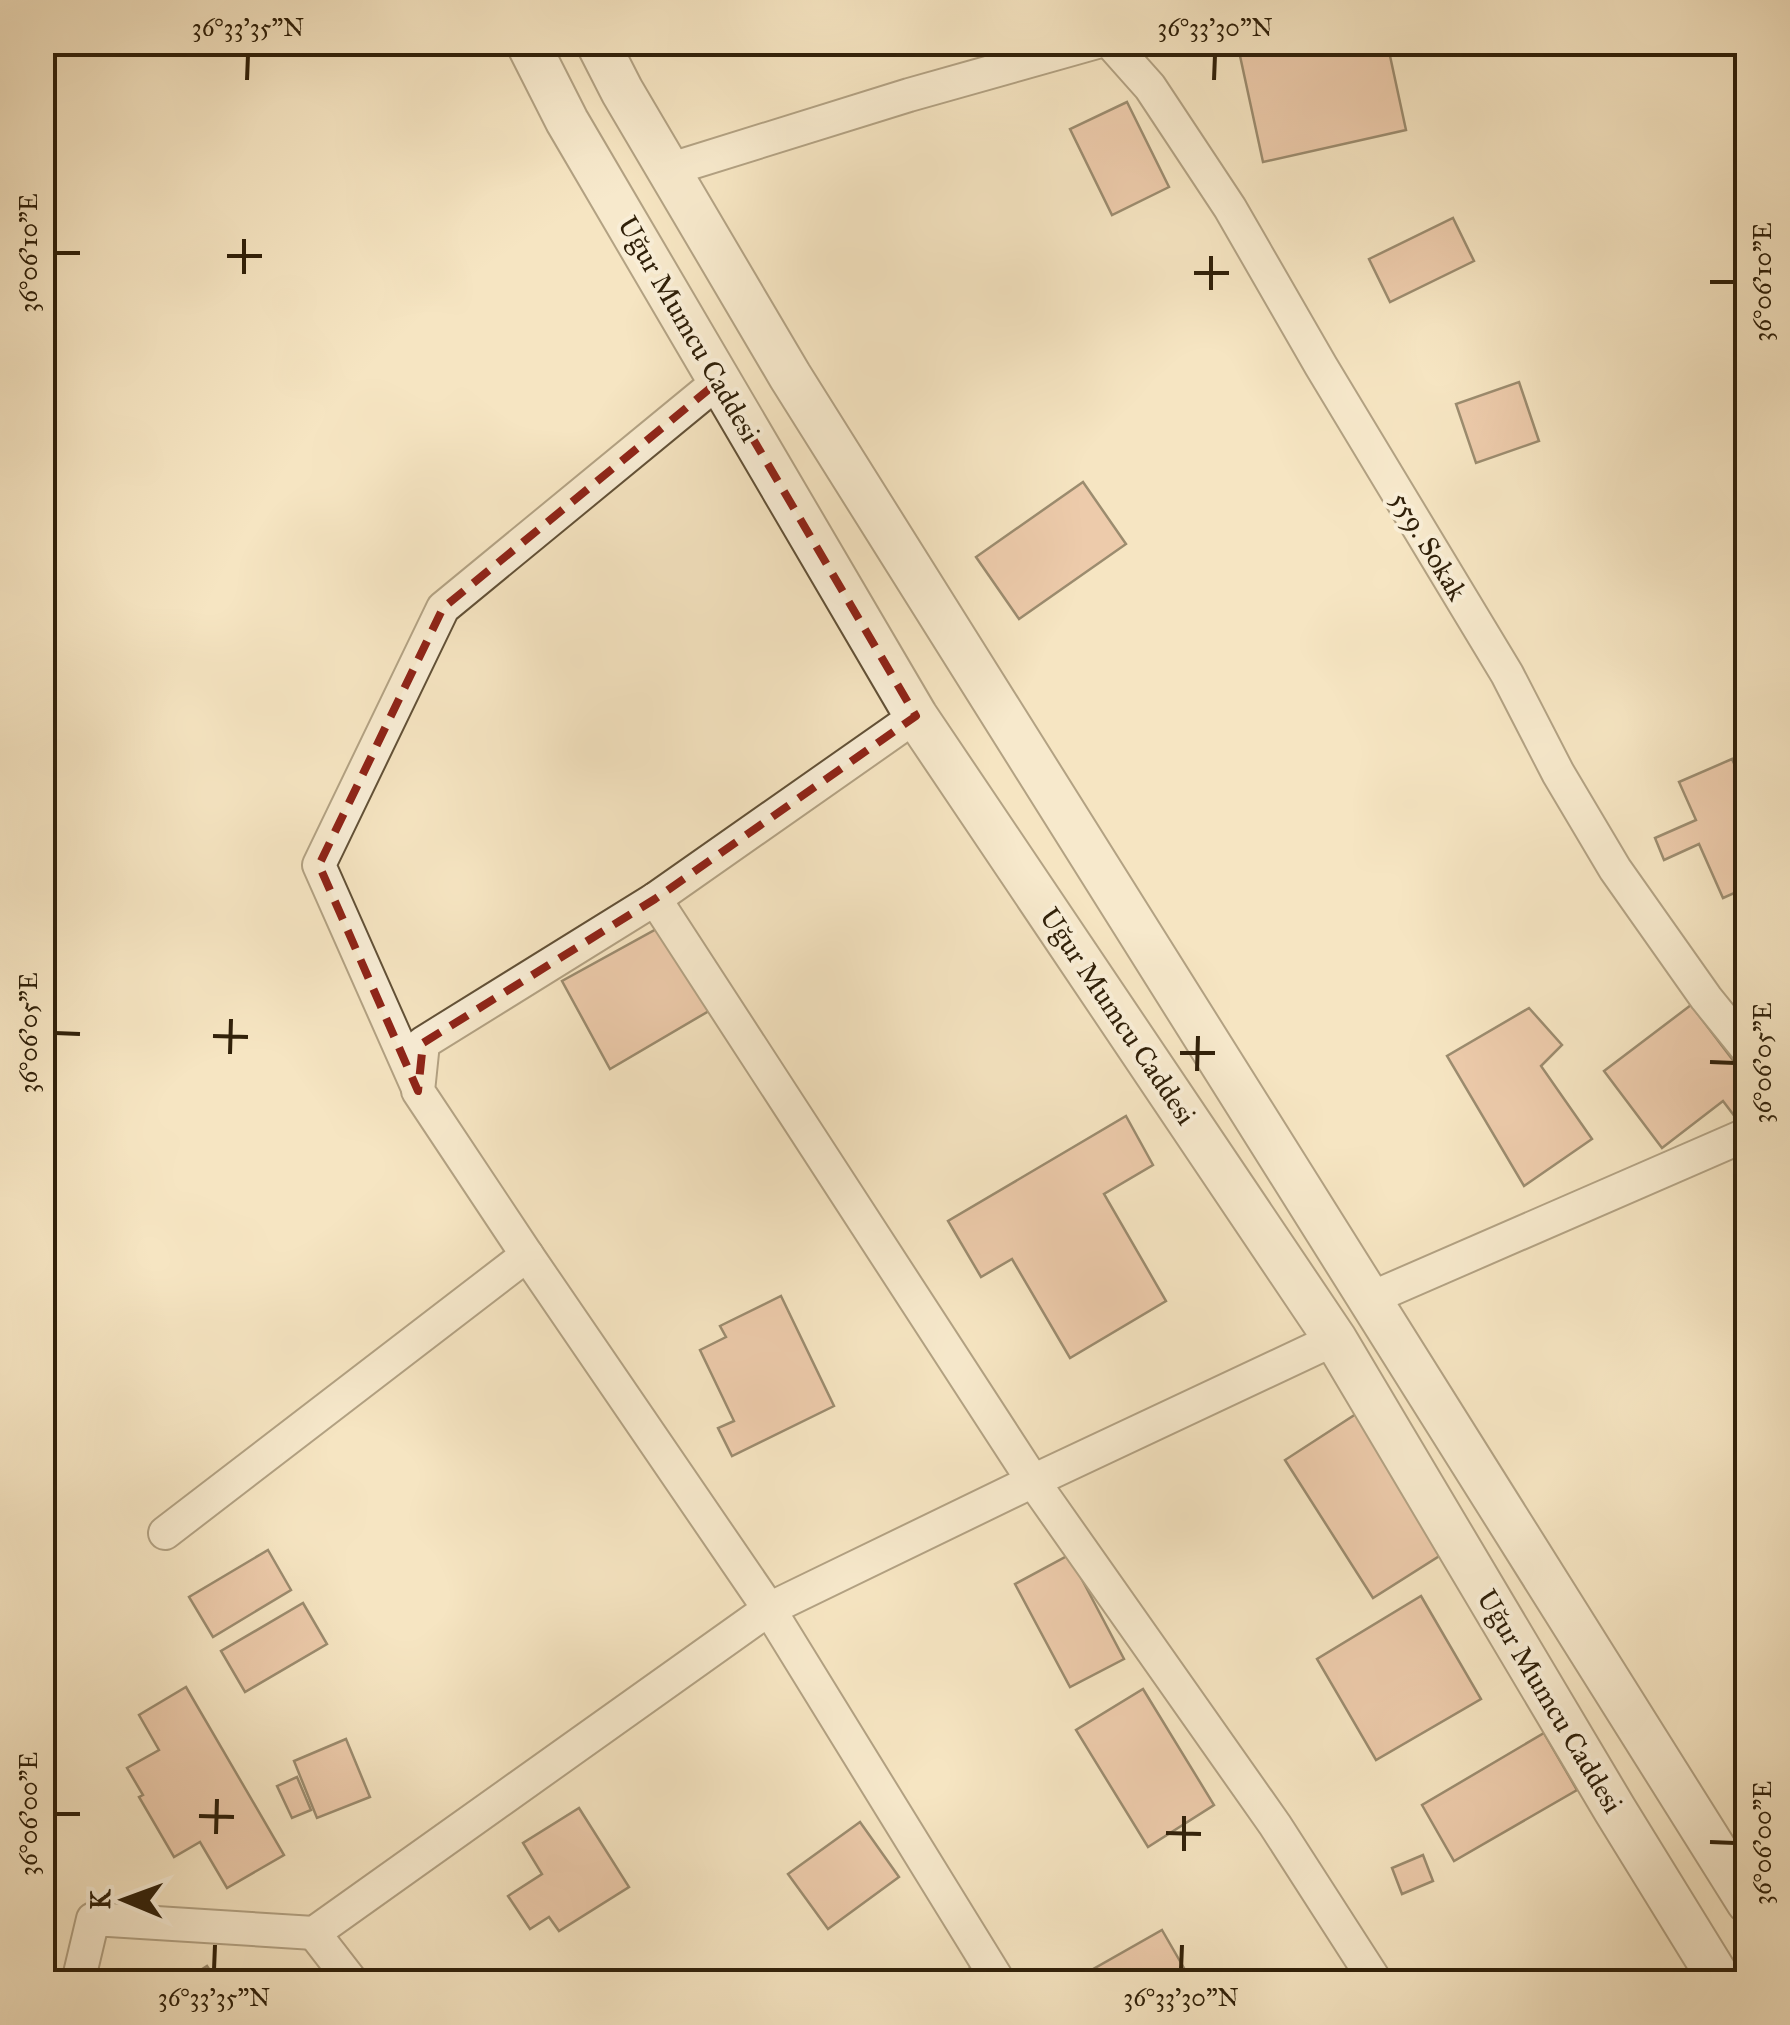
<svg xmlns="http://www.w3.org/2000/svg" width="1790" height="2025" font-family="'IM FELL Great Primer',serif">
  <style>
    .building { fill: #e3ac8f; stroke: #302009; stroke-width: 2.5 }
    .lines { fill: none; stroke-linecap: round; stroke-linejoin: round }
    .minor-casing { stroke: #625137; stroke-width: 36 }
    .tertiary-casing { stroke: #625137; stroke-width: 46 }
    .minor { stroke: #f9eed7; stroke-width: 32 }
    .tertiary { stroke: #f9eed7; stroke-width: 42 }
    .marked { fill: none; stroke: #8f2418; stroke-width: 8; stroke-dasharray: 20 12; stroke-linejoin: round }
    .ticks { fill: none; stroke: #302009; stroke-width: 4 }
    .labels { text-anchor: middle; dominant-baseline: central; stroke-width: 8; stroke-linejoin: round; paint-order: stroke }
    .street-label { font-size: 28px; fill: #302009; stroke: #f9eed7 }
    .neatline { fill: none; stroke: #302009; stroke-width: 4 }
    .ticks-label { font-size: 25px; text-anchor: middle; fill: #302009 }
  </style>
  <rect width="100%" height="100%" fill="#f6e5c2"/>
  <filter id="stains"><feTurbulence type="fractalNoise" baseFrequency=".002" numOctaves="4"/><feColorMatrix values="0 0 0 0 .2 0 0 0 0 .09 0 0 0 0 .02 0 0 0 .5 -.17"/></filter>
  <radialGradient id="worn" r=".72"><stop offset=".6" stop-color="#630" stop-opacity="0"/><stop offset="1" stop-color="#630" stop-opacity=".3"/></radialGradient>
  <!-- building -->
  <g class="building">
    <polygon points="1237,42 1387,42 1406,130 1263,162"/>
    <polygon points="1127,102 1169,187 1112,215 1070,129"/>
    <polygon points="1453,218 1474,261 1390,302 1369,259"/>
    <polygon points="1519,382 1539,441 1476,463 1456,404"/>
    <polygon points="1083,482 1126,544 1019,619 976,557"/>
    <polygon points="1732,759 1748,794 1748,887 1723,898 1699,844 1664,860 1655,838 1696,820 1679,782"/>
    <polygon points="662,926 714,1008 610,1069 562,981"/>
    <polygon points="1691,1005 1748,1080 1748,1122 1742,1126 1723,1101 1662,1148 1604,1071"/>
    <polygon points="1529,1008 1562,1045 1541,1066 1592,1139 1524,1186 1447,1056"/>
    <polygon points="1126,1116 1153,1165 1104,1194 1166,1301 1070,1358 1012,1259 981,1277 948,1221"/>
    <polygon points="781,1296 834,1406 732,1456 718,1428 734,1421 700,1350 726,1337 720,1326"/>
    <polygon points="1356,1414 1444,1553 1373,1598 1285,1460"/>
    <polygon points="268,1550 291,1590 213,1637 189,1597"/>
    <polygon points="1069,1555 1124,1659 1070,1687 1015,1584"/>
    <polygon points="1421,1596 1481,1699 1376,1760 1317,1659"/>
    <polygon points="303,1603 327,1644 245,1692 221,1651"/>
    <polygon points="186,1687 284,1855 227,1888 200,1842 174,1857 139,1797 143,1795 127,1768 159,1750 139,1715"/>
    <polygon points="1143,1689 1214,1805 1148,1847 1076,1730"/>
    <polygon points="1544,1733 1577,1790 1454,1861 1422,1805"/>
    <polygon points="346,1739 370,1797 317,1818 294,1761"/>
    <polygon points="297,1777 311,1810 292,1818 277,1786"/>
    <polygon points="579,1808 629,1887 559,1931 549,1917 530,1929 508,1896 542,1874 523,1843"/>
    <polygon points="860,1822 899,1877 828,1929 788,1874"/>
    <polygon points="1423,1855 1433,1881 1402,1894 1392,1868"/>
    <polygon points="1162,1930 1192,1982 1085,1982 1081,1976"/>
    <polygon points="977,1964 988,1982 947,1982"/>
    <polygon points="207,1966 218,1982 182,1982"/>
  </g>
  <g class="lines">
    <!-- minor casing -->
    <g class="minor-casing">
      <g id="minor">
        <polyline points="1110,42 1150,87 1230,208 1321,366 1507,674 1558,773 1615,869 1706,998 1748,1050"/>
        <polyline points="668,170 909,95 1097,42"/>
        <polyline points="916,716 655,899 423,1043 418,1091 527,1255 769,1609 999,1982"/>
        <polyline points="655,899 1033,1481 1275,1825 1376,1982"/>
        <polyline points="417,1086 319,865 443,608 719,381"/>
        <polyline points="1369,1299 1748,1134"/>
        <polyline points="165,1533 527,1255"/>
        <polyline points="314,1933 352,1982"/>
        <polyline points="78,1982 93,1919 314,1933 769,1609 1033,1481 1335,1339"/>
      </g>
    </g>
    <!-- tertiary casing -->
    <g class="tertiary-casing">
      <g id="tertiary">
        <polyline points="527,42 567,121 916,716 1335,1339 1615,1810 1721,1982"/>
        <polyline points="597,42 622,91 790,376 1748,1902"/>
      </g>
    </g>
    <!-- minor -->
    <use href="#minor" class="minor"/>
    <!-- tertiary -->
    <use href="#tertiary" class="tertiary"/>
  </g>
  <!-- marked area -->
  <path d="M0 0H1790V2025H0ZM719 381 916 716 655 899 423 1043 418 1091 319 865 443 608Z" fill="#f6e5c2" fill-opacity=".55" fill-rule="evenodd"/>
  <path class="marked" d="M719 381 916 716 655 899 423 1043 418 1091 319 865 443 608Z"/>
  <!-- ticks -->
  <path class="ticks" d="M247 80 248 55M1214 80 1215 55M55 253H80M227 256H262M1194 273H1229M244 274V239M1710 282H1735M1211 290V256M55 1033 80 1034M213 1036 248 1037M1180 1053H1215M230 1054 231 1019M1710 1062 1735 1063M1197 1071 1198 1036M55 1814H80M199 1816 234 1817M1166 1833 1201 1834M216 1834 217 1799M1710 1842 1735 1843M1184 1851V1816M214 1970 215 1945M1181 1970 1182 1945"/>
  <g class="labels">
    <!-- street labels -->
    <g class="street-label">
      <text transform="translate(689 329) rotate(60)">Uğur Mumcu Caddesi</text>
      <text transform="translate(1429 546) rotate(59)">559. Sokak</text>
      <text transform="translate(1118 1016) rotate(56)">Uğur Mumcu Caddesi</text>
      <text transform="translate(1550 1701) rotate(59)">Uğur Mumcu Caddesi</text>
    </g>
  </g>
  <!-- margin -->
  <rect width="1790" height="2025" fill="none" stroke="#f6e5c2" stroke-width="110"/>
  <!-- north arrow -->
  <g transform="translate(125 1900) rotate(271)" stroke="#f9eed7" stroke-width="8" paint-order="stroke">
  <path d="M0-8L18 38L0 25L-18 38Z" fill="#302009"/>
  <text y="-15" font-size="28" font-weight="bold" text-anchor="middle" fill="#302009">K</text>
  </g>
  <rect x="55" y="55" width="1680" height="1915" class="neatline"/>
  <g class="ticks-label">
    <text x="248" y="36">36°33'35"N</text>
    <text x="1215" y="36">36°33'30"N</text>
    <text transform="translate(28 253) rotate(-90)" y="9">36°06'10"E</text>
    <text transform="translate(1762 282) rotate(-90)" y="9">36°06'10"E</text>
    <text transform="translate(28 1033) rotate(-90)" y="9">36°06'05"E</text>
    <text transform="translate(1762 1063) rotate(-90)" y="9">36°06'05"E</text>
    <text transform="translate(28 1814) rotate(-90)" y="9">36°06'00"E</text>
    <text transform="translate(1762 1843) rotate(-90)" y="9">36°06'00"E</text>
    <text x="214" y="2006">36°33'35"N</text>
    <text x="1181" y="2006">36°33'30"N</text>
  </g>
  <rect width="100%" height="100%" filter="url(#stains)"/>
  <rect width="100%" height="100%" fill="url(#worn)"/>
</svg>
